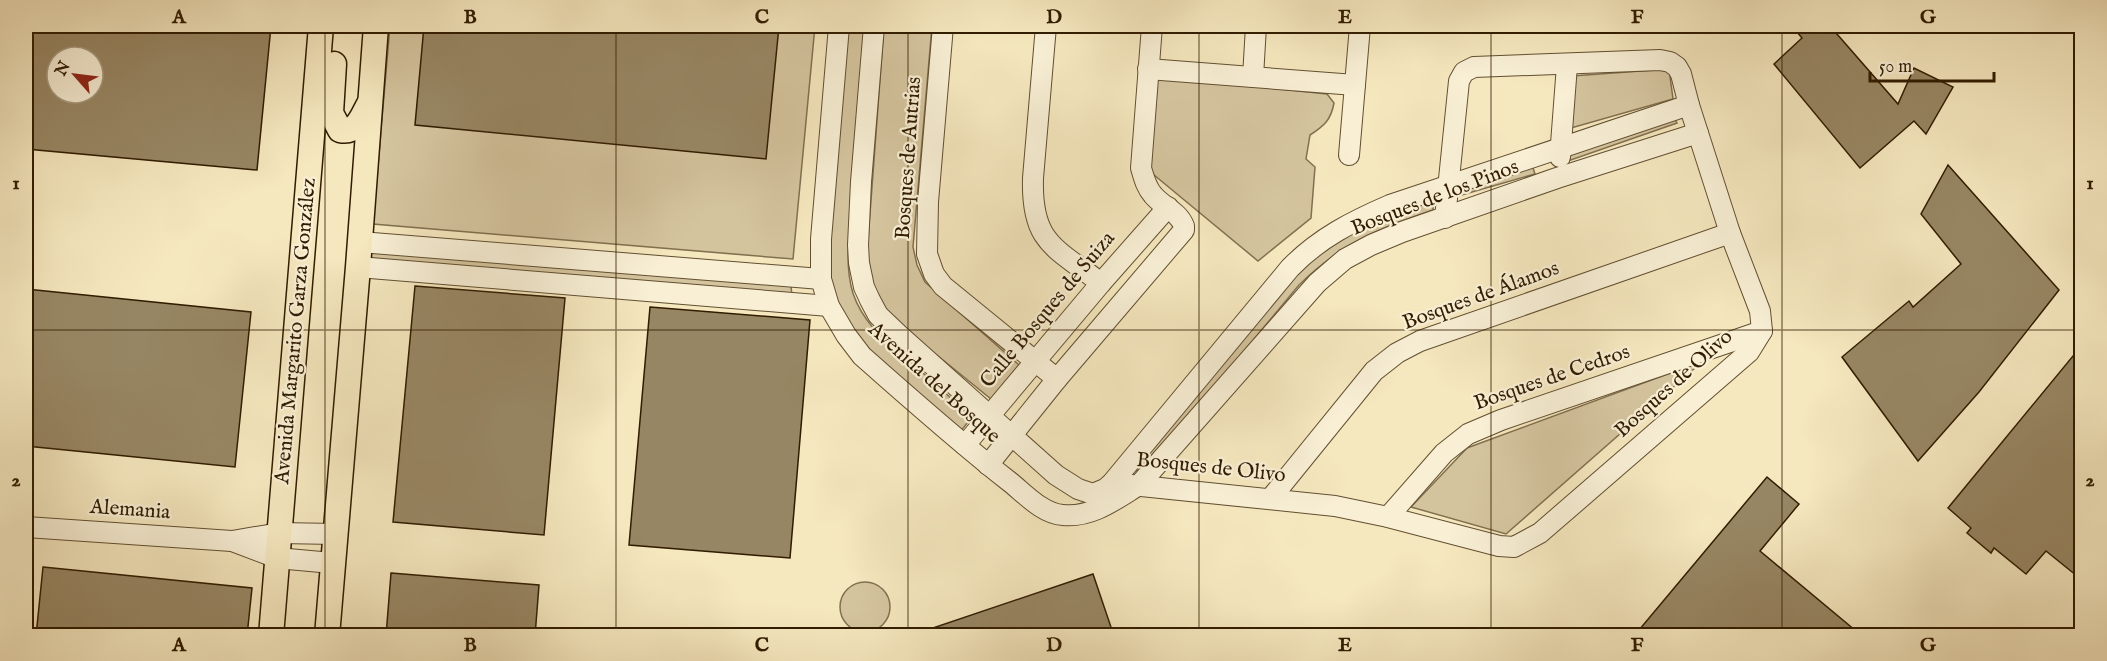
<svg xmlns="http://www.w3.org/2000/svg" width="2107" height="661" font-family="'IM FELL English',serif">
  <style>
    .green { fill: #d4c49e; stroke: #82704f; stroke-width: 1.5 }
    .building { fill: #978663; stroke: #311c00; stroke-width: 1.5; fill-rule: evenodd }
    .lines { fill: none; stroke-linecap: round; stroke-linejoin: round }
    .minor-casing { stroke: #624f30; stroke-width: 22 }
    .major-casing { stroke: #311c00; stroke-width: 27 }
    .minor { stroke: #f8efd5; stroke-width: 20 }
    .major { stroke: #f5e7be; stroke-width: 24 }
    .grid { fill: none; stroke: #311c00; stroke-width: 1.5; stroke-opacity: 0.55 }
    .labels { text-anchor: middle; dominant-baseline: central; stroke-width: 4.5; stroke-linejoin: round; paint-order: stroke }
    .street-label { font-size: 21px; fill: #311c00; stroke: #f8efd5 }
    .neatline { fill: none; stroke: #311c00; stroke-width: 2 }
    .grid-label { font-size: 20px; text-anchor: middle; font-weight: bold; fill: #311c00 }
  </style>
  <rect width="100%" height="100%" fill="#f5e7be"/>
  <filter id="stains"><feTurbulence type="fractalNoise" baseFrequency=".00333" numOctaves="4"/><feColorMatrix values="0 0 0 0 .2 0 0 0 0 .09 0 0 0 0 .02 0 0 0 .5 -.17"/></filter>
  <radialGradient id="worn" r=".72"><stop offset=".6" stop-color="#630" stop-opacity="0"/><stop offset="1" stop-color="#630" stop-opacity=".3"/></radialGradient>
  <!-- green -->
  <g class="green">
    <polygon points="390,26 815,26 793,259 373,224"/>
    <path d="M846 26H866L848 254C848 285 853 304 874 329L972 417 960 432 859 340 833 299 826 250Z"/>
    <polygon points="884,26 932,26 913,247 917,265 925,282 1019,365 991,399 890,317 875,293 867,254"/>
    <polygon points="1669,69 1673,99 1571,128 1572,76"/>
    <path d="M1153 76 1327 94 1334 103C1331 120 1324 126 1310 135L1306 159 1315 167 1311 218 1258 261 1148 170Z"/>
    <polygon points="1673,116 1677,123 1568,161 1568,154"/>
    <polygon points="1532,165 1535,174 1458,196 1456,188"/>
    <path d="M1433 202V210C1377 229 1342 243 1299 285L1144 471 1131 470 1290 278 1325 247 1385 216Z"/>
    <polygon points="363,251 791,286 792,296 362,259"/>
    <polygon points="1703,361 1506,534 1411,507 1467,448"/>
    <circle cx="865" cy="607" r="25"/>
  </g>
  <!-- building -->
  <g class="building">
    <path d="M26 26H271L257 170 26 149ZM57 57H93V93H57Z"/>
    <polygon points="424,26 779,26 766,159 415,125"/>
    <polygon points="1792,26 1830,26 1898,104 1914,68 1953,87 1926,134 1914,121 1860,168 1774,64 1802,38"/>
    <polygon points="1948,165 2059,290 1979,392 1918,461 1842,357 1909,301 1913,307 1961,264 1921,214"/>
    <polygon points="415,286 565,298 544,535 393,522"/>
    <polygon points="26,289 251,312 235,467 26,446"/>
    <polygon points="650,307 810,320 790,558 629,545"/>
    <polygon points="2082,345 2082,580 2046,551 2026,574 1994,548 1991,553 1967,533 1971,528 1948,508"/>
    <polygon points="1767,477 1799,504 1760,551 1862,636 1634,636"/>
    <polygon points="43,567 252,588 247,636 36,636"/>
    <polygon points="391,573 539,585 535,636 386,636"/>
    <polygon points="1093,574 1114,636 918,636 918,633"/>
  </g>
  <g class="lines">
    <!-- minor casing -->
    <g class="minor-casing">
      <g id="minor">
        <path d="M839 26 821 239V279L829 306 846 335 862 356C911 399 959 442 1010 482 1025 494 1043 514 1063 515 1092 518 1116 499 1139 485L1317 283 1345 259 1371 245 1402 232 1557 178 1698 133"/>
        <path d="M874 26 861 182 858 245 859 263 864 287 870 300 878 315 899 335 1056 475 1078 489 1093 494 1105 489 1112 483 1290 268C1319 238 1353 221 1390 205L1689 105"/>
        <polyline points="943,26 928,202 927,254 934,274 943,286 1057,379"/>
        <path d="M1046 26 1033 178C1031 242 1054 247 1101 283"/>
        <polyline points="1148,69 1355,85"/>
        <polyline points="1253,77 1256,26"/>
        <polyline points="1349,155 1360,26"/>
        <polyline points="1560,157 1567,65"/>
        <polyline points="360,242 821,279"/>
        <polyline points="358,267 829,306"/>
        <polyline points="965,445 1101,283 1168,207"/>
        <path d="M988 465 1057 379 1184 230V226C1178 211 1163 207 1153 195 1146 187 1144 178 1141 168L1152 26"/>
        <polyline points="1112,483 1335,506 1388,517 1499,546 1514,547 1540,533 1749,352 1762,331 1760,311 1730,233 1689,105 1681,74 1677,67 1670,62 1660,60 1474,67 1464,72 1459,81 1445,218"/>
        <polyline points="1271,498 1374,371 1397,353 1420,341 1730,233"/>
        <polyline points="1388,517 1444,453 1468,434 1501,420 1762,331"/>
        <polyline points="26,527 232,541 280,533 335,534"/>
        <polyline points="232,541 277,558 332,563"/>
      </g>
    </g>
    <!-- major casing -->
    <g class="major-casing">
      <g id="major">
        <path d="M334 64 331 113 340 130C357 134 362 116 369 104"/>
        <polyline points="271,636 321,26"/>
        <polyline points="327,636 358,267 376,26"/>
      </g>
    </g>
    <!-- minor -->
    <use href="#minor" class="minor"/>
    <!-- major -->
    <use href="#major" class="major"/>
  </g>
  <!-- grid -->
  <path class="grid" d="M325 26V636M616 26V636M908 26V636M1199 26V636M1491 26V636M1782 26V636M26 330H2082"/>
  <g class="labels">
    <!-- street labels -->
    <g class="street-label">
      <text transform="translate(909 158) rotate(-86)">Bosques de Autrias</text>
      <text transform="translate(1435 198) rotate(-21)">Bosques de los Pinos</text>
      <text transform="translate(1481 296) rotate(-20)">Bosques de Álamos</text>
      <text transform="translate(1048 310) rotate(-50)">Calle Bosques de Suiza</text>
      <text transform="translate(296 331) rotate(-85)">Avenida Margarito Garza González</text>
      <text transform="translate(1552 378) rotate(-19)">Bosques de Cedros</text>
      <text transform="translate(934 383) rotate(42)">Avenida del Bosque</text>
      <text transform="translate(1674 384) rotate(-42)">Bosques de Olivo</text>
      <text transform="translate(1211 468) rotate(6)">Bosques de Olivo</text>
      <text transform="translate(130 510) rotate(4)">Alemania</text>
    </g>
  </g>
  <!-- margin -->
  <rect width="2107" height="661" fill="none" stroke="#f5e7be" stroke-width="66"/>
  <!-- north arrow -->
  <g transform="translate(75 75) rotate(298)"><circle r="28" fill="#f8efd5" stroke="#a89b80" stroke-width="1.5"/>
  <path d="M0-4.5L10 22L0 15L-10 22Z" fill="#8f2418"/>
  <text y="-9" font-size="16" font-weight="bold" text-anchor="middle" fill="#311c00">N</text>
  </g>
  <!-- scale -->
  <path d="M1870 72v9h124v-9" fill="none" stroke="#311c00" stroke-width="3"/>
  <text x="1879" y="72" font-size="18" fill="#311c00" stroke="#f8efd5" stroke-width="4.5" paint-order="stroke">50 m</text>
  <rect x="33" y="33" width="2041" height="595" class="neatline"/>
  <g class="grid-label">
    <text x="179" y="23">A</text>
    <text x="470" y="23">B</text>
    <text x="762" y="23">C</text>
    <text x="1054" y="23">D</text>
    <text x="1345" y="23">E</text>
    <text x="1637" y="23">F</text>
    <text x="1928" y="23">G</text>
    <text x="16" y="189">1</text>
    <text x="2090" y="189">1</text>
    <text x="16" y="486">2</text>
    <text x="2090" y="486">2</text>
    <text x="179" y="651">A</text>
    <text x="470" y="651">B</text>
    <text x="762" y="651">C</text>
    <text x="1054" y="651">D</text>
    <text x="1345" y="651">E</text>
    <text x="1637" y="651">F</text>
    <text x="1928" y="651">G</text>
  </g>
  <rect width="100%" height="100%" filter="url(#stains)"/>
  <rect width="100%" height="100%" fill="url(#worn)"/>
</svg>
